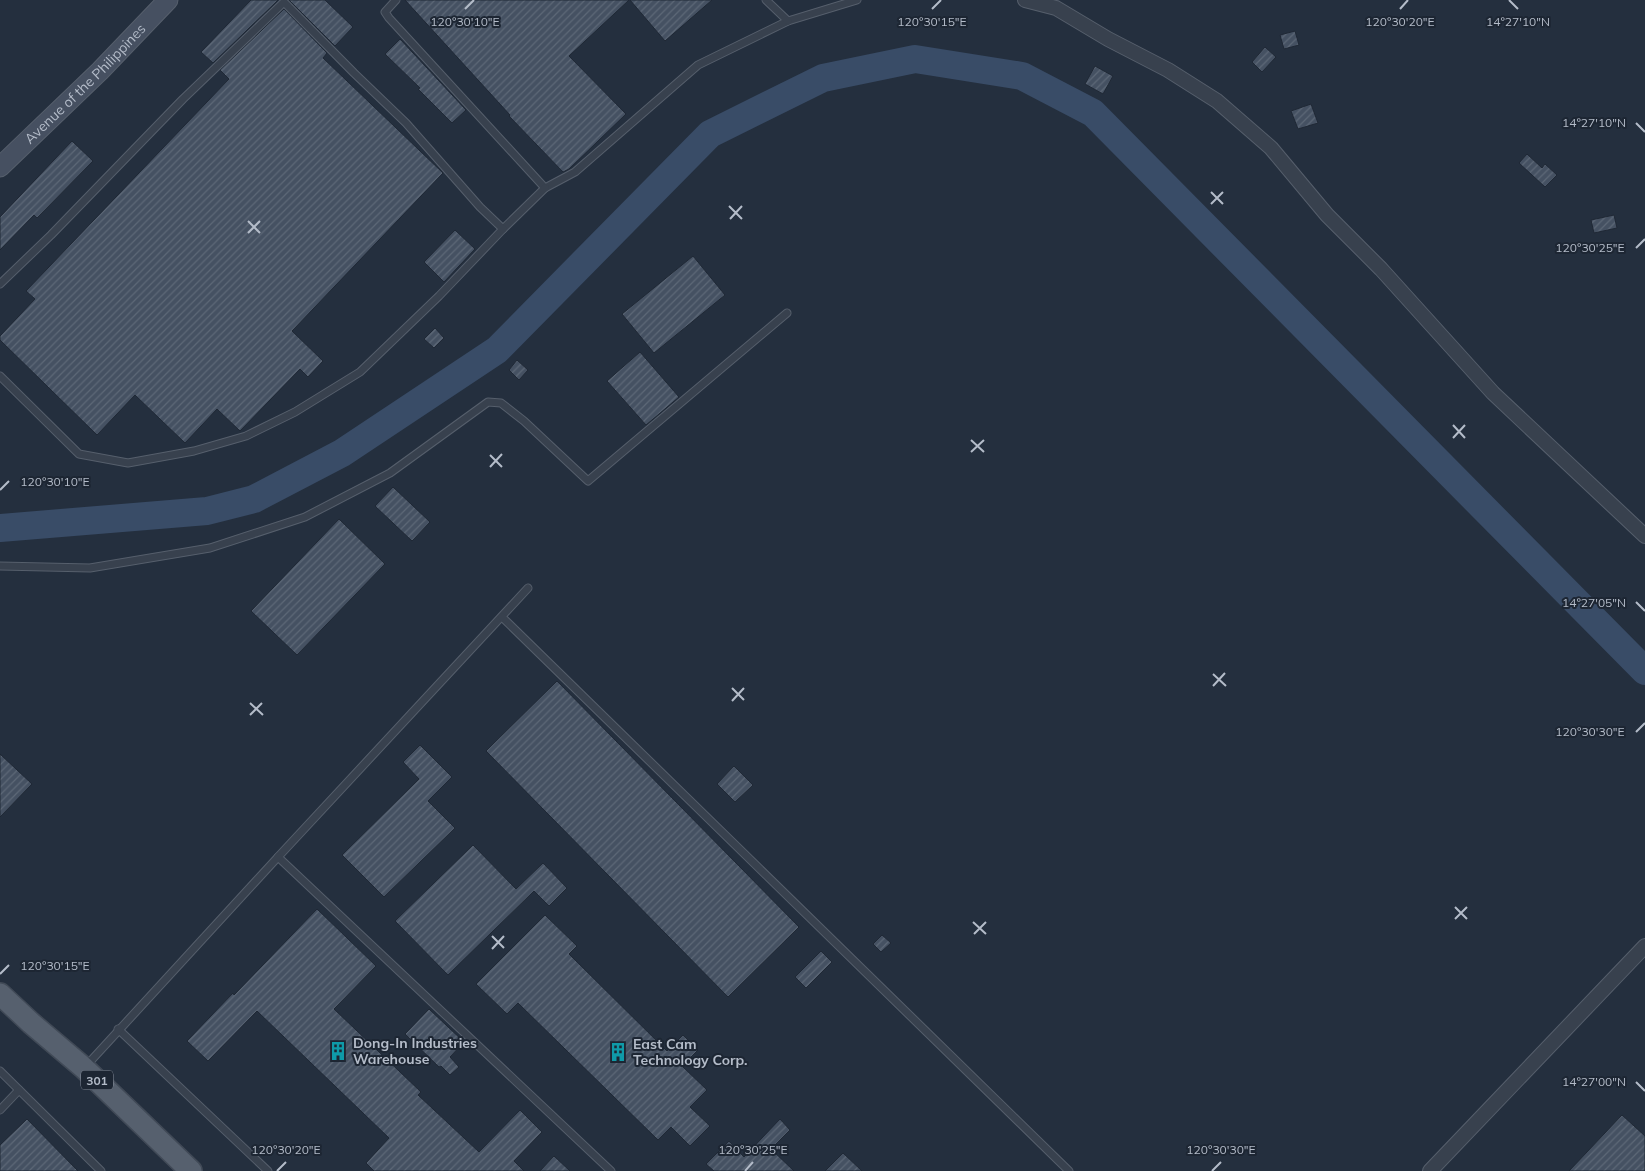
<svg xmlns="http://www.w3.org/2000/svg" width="1645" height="1171" font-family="Mulish,sans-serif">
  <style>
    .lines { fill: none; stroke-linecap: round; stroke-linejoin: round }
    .river { stroke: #394c67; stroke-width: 28 }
    .building { fill: url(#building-hatch); stroke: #1f2835 }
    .lane-casing { stroke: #565f6c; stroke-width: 9 }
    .street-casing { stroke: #565f6c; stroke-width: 16 }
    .secondary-casing { stroke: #565f6c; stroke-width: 21 }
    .primary-casing { stroke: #414a57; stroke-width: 24 }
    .lane { stroke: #38414e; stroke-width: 7 }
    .street { stroke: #38414e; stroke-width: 14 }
    .secondary { stroke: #465061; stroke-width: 19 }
    .primary { stroke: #56606e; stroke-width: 21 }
    .ticks { fill: none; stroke: #b4bcc9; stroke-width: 2 }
    .labels { text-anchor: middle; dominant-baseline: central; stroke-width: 4; stroke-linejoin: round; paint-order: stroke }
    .shield { fill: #1d2633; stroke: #878f9c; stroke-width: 1 }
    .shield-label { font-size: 12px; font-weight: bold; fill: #b4bcc9 }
    .street-label { font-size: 14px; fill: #b4bcc9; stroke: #1d2633 }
    .poi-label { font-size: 14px; font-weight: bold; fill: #b4bcc9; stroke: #1d2633; text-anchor: start }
    .ticks-label { font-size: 12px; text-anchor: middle; fill: #b4bcc9; stroke: #1d2633; stroke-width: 4; stroke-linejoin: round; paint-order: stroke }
  </style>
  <defs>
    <pattern id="building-hatch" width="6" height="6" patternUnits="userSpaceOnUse" patternTransform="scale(1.25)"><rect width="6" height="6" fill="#455162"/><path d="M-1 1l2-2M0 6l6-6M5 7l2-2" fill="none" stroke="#5d6877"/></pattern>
  </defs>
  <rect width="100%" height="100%" fill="#242f3e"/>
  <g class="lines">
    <!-- river -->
    <polyline class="river" points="0,528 207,511 254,499 342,453 497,350 710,134 823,78 915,59 1022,76 1093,113 1645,671"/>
  </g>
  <!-- building -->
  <g class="building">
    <polygon points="251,0 278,0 213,63 201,52"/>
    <polygon points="289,0 325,0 353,27 335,46"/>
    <polygon points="405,0 629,0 569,56 626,114 569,169 563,172 509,116 510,115"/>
    <polygon points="630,0 712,0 665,41"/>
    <polygon points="284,9 327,53 323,58 443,173 292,331 323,361 308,377 300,369 240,431 217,409 185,443 135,395 97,435 0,340 0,336 35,299 26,291 229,79 220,70"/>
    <polygon points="1295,31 1299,45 1284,49 1280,35"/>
    <polygon points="400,39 466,110 452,123 418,89 420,88 385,54"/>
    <polygon points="1265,47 1276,57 1262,72 1252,62"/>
    <polygon points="1095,66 1113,76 1103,94 1085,84"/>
    <polygon points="1311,104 1318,123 1298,129 1291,111"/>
    <polygon points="72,141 93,161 37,218 34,215 0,250 0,217"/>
    <polygon points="1527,154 1542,168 1545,164 1557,175 1545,187 1519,163"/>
    <polygon points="1614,215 1617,228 1594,233 1591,220"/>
    <polygon points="455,230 475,249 444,282 424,262"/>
    <polygon points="693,256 725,295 654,353 622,314"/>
    <polygon points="435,328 444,338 434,348 424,339"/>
    <polygon points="640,352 679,397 646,425 607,381"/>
    <polygon points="517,360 528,370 519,380 509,370"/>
    <polygon points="393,487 430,522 412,541 375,506"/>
    <polygon points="339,519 385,564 297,655 251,611"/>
    <polygon points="557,681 799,927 728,997 486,751"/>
    <polygon points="420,745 452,777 428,801 455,828 384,897 342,855 419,779 403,762"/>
    <polygon points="0,754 32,784 0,817"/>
    <polygon points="734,766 753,785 735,802 717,784"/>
    <polygon points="473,845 516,889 543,863 567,888 549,906 534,891 448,975 395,921"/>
    <polygon points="317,909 376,966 334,1009 421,1092 418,1095 479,1152 520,1110 542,1132 514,1161 524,1171 374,1171 366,1163 389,1138 257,1011 208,1061 187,1041 233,993 234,995"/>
    <polygon points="545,915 577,946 569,954 667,1051 683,1035 698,1050 682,1066 707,1090 690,1107 710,1126 690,1146 671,1127 658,1140 518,1003 507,1014 476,984"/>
    <polygon points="882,935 891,943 881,952 873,944"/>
    <polygon points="821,951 832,962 806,988 795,977"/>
    <polygon points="429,1009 464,1042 450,1057 459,1067 450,1075 441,1066 439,1067 405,1034"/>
    <polygon points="1622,1115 1645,1136 1645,1171 1569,1171"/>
    <polygon points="27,1119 78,1171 0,1171 0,1145"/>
    <polygon points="780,1119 790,1130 771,1149 794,1171 714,1171 706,1164 729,1141 744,1157"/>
    <polygon points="843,1153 862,1171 825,1171"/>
    <polygon points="554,1156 570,1171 540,1171"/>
  </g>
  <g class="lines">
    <!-- lane casing -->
    <g class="lane-casing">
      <g id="lane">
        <polyline points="396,0 385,12 389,18 545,188 575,172 698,65 788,21 857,0"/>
        <polyline points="766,0 788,21"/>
        <polyline points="503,229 545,188"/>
        <polyline points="0,284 51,235 183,99 284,2 354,73 406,123 480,207 503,229 439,296 360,372 295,412 246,436 194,451 128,463 79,454 0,376"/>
        <polyline points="0,566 90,568 210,548 305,517 390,473 488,402 501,403 524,421 588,481 787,313"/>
        <polyline points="528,588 278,857 611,1171"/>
        <polyline points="502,617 1069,1171"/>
        <polyline points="118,1029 268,1171"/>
        <polyline points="86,1066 278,857"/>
        <polyline points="0,1071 101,1171"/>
        <polyline points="0,1110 19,1090"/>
      </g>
    </g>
    <!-- street casing -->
    <g class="street-casing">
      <g id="street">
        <polyline points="1025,0 1056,8 1108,39 1168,70 1217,101 1271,148 1327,215 1381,269 1493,393 1645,536"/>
        <polyline points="1430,1171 1645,946"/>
      </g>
    </g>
    <!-- secondary casing -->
    <g class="secondary-casing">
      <g id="secondary">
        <path id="s1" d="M0 167 100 71 168 0"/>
      </g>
    </g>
    <!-- primary casing -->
    <g class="primary-casing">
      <polyline id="primary" points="0,994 31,1023 84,1068 191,1171"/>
    </g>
    <!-- lane -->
    <use href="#lane" class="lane"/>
    <!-- street -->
    <use href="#street" class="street"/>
    <!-- secondary -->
    <use href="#secondary" class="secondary"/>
    <!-- primary -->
    <use href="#primary" class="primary"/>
  </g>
  <!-- ticks -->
  <path class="ticks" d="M1509 0 1518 9M465 9 474 0M932 9 941 0M1400 9 1408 0M1636 123 1645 132M1211 192 1223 204M1211 204 1223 192M729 206 742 219M730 219 742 206M248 221 260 233M248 233 260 221M1636 248 1645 239M1453 425 1465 438M1453 438 1465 425M971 440 984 452M971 452 984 440M490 455 502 467M490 467 502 454M0 490 9 481M1636 602 1645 611M1213 674 1226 686M1213 686 1225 673M732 688 744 700M732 701 744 688M250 703 263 715M250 715 262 703M1636 732 1645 723M1455 907 1467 919M1455 919 1467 907M973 922 986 934M974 934 986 922M492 936 504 948M492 949 504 936M0 974 9 965M1636 1082 1645 1091M277 1171 286 1162M745 1171 753 1162M1212 1171 1221 1162"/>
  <!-- icons -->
  <defs>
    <g id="building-bare" transform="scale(1.5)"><path d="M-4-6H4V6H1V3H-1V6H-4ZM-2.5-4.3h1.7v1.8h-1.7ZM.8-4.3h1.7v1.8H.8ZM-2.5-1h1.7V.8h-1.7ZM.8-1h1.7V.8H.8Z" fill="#0f9aa8" stroke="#1d2633" stroke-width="2.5" paint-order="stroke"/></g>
  </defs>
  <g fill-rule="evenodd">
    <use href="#building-bare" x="338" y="1051"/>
    <use href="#building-bare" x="618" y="1052"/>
  </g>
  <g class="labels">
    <!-- shield labels -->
    <rect class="shield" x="81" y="1070.5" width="32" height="19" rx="4"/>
    <g class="shield-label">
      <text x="97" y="1080">301</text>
    </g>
    <!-- street labels -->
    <g class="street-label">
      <text stroke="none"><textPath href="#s1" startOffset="119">Avenue of the Philippines</textPath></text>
    </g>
    <!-- poi labels -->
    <g class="poi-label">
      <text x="353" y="1043">Dong-In Industries<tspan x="353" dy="16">Warehouse</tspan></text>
      <text x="633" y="1044">East Cam<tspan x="633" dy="16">Technology Corp.</tspan></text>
    </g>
  </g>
  <g class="ticks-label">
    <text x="1518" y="26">14°27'10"N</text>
    <text x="465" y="26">120°30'10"E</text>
    <text x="932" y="26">120°30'15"E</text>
    <text x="1400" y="26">120°30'20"E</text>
    <text x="1594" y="127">14°27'10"N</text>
    <text x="1590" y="252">120°30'25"E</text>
    <text x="55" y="486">120°30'10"E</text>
    <text x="1594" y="607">14°27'05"N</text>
    <text x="1590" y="736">120°30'30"E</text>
    <text x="55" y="970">120°30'15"E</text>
    <text x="1594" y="1086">14°27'00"N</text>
    <text x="286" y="1154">120°30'20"E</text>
    <text x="753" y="1154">120°30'25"E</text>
    <text x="1221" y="1154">120°30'30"E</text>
  </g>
</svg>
